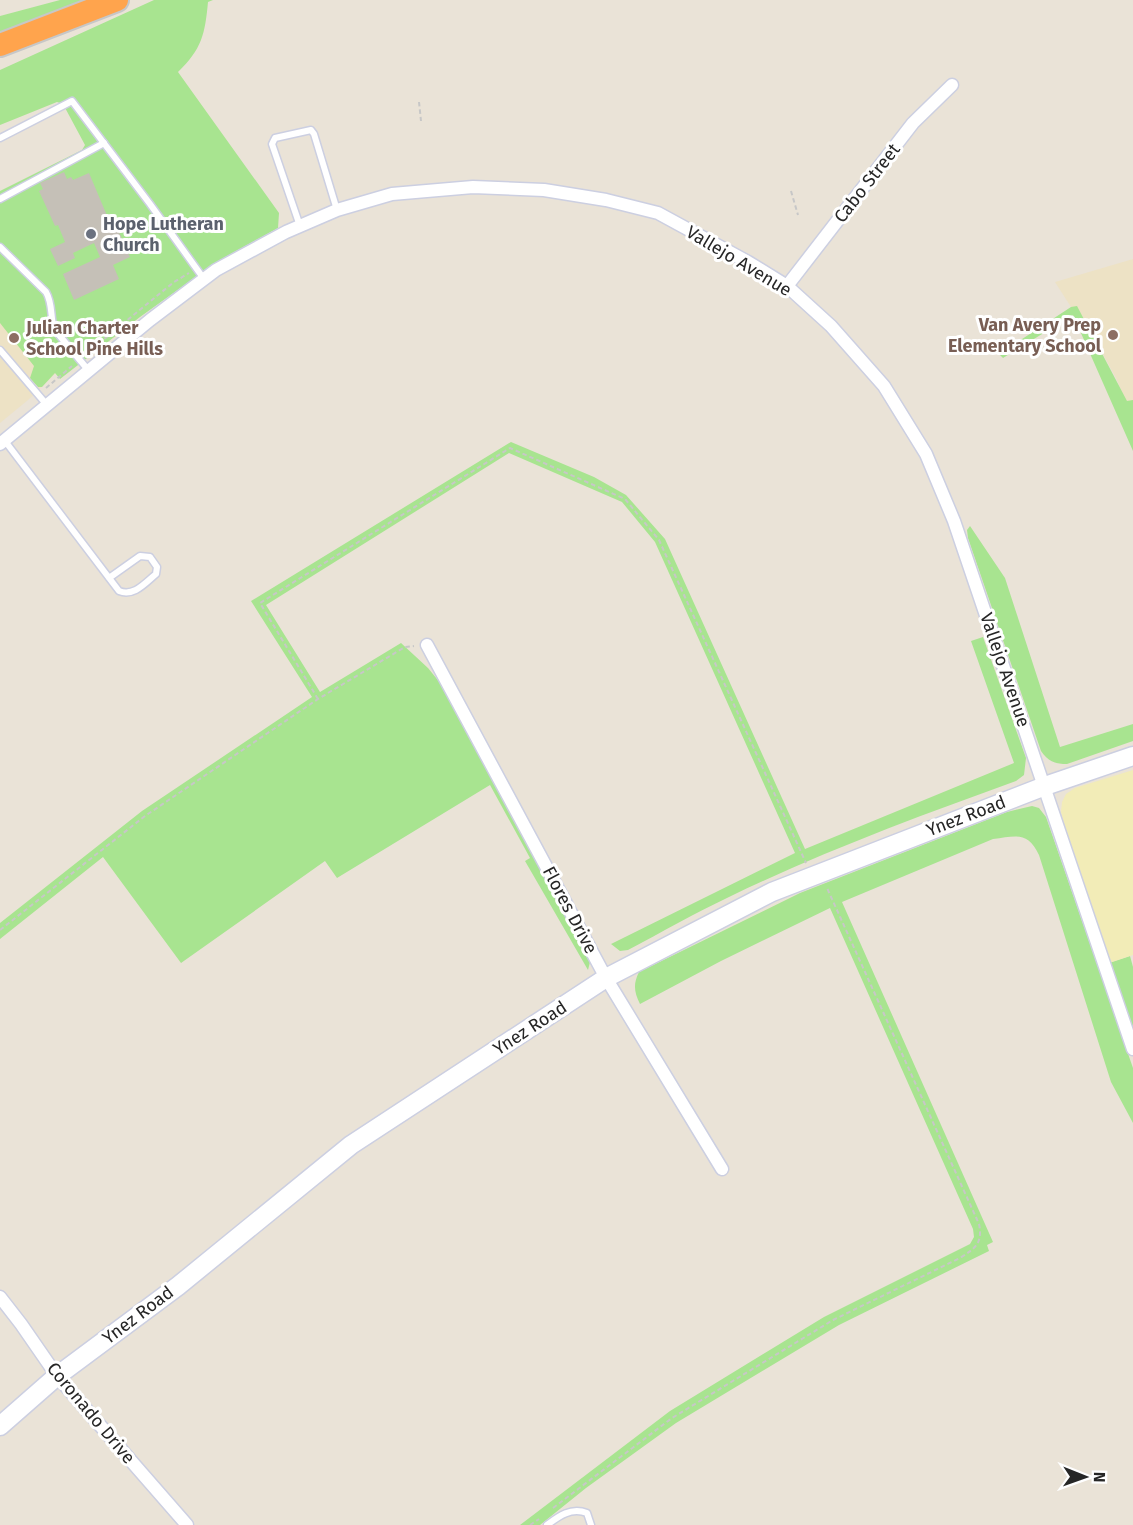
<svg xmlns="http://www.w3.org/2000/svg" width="1133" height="1525" font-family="'Fira Sans',sans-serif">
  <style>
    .education { fill: #ede2c5 }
    .green { fill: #a8e490 }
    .sand { fill: #f2ecb7 }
    .building { fill: #c5c0b7 }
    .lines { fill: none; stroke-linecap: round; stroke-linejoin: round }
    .service-casing { stroke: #cccfe1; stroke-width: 9 }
    .minor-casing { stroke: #cccfe1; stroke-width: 15 }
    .secondary-casing { stroke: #cccfe1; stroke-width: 21 }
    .motorway-casing { stroke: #c7c7c7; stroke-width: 26 }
    .path { stroke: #c7c7c7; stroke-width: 2; stroke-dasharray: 4.5 3; stroke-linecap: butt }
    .service { stroke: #fff; stroke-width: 6 }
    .minor { stroke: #fff; stroke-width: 12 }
    .secondary { stroke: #fff; stroke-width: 18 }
    .motorway { stroke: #ffa44d; stroke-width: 22 }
    .worship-dot { fill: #6b7280; stroke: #fff; stroke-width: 2 }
    .education-dot { fill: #8d6e63; stroke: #fff; stroke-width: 2 }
    .labels { text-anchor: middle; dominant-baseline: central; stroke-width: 6; stroke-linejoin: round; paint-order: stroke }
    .street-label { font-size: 18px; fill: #262626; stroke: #fff }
    .worship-label { font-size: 18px; font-weight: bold; fill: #5b616d; stroke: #fff; text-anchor: start }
    .education-label { font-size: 18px; font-weight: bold; fill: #785e54; stroke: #fff; text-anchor: end }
  </style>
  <rect width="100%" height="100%" fill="#eae3d7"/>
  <!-- education -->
  <g class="education">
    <polygon points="1133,259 1133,418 1116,378 1077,307 1071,307 1055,282"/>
    <polygon points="0,303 56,373 28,400 0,423"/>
  </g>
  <!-- green -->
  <g class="green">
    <polygon points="60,0 84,0 0,36 0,16"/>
    <path d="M154 0H213L208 2C205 34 202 49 178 72L279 213 278 228 218 261 140 317 60 379 55 373 42 387H38L30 378 34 366 0 323V191L82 150 85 145 63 104 57 102 0 125V70Z"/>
    <polygon points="1077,306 1127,401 1133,400 1133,451 1073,315 1003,358 999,354 1071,307"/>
    <path d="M511 442 594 477 626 495 665 539 805 849 1014 763 971 641 983 637 1026 758 1024 775 1016 781C919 816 822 852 729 897 695 913 662 932 628 950L620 951 611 944 795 853 655 542 622 502 509 453 266 605 320 692 401 643 428 668 441 684 589 953 590 962 588 970 525 861 530 858 490 785 337 878 325 861 181 963 103 857 0 939V923L142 811 312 697 251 601Z"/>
    <path d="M970 526 1005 578 1060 747 1133 724V741L1067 764C1054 764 1048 761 1041 751L968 538 967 530Z"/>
    <path d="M1032 806 1039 808 1046 817 1133 1068V1123L1111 1082 1039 855C1028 831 1016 836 993 839L842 902 993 1242 987 1245 989 1251 839 1325 676 1423 586 1488 540 1525H520L670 1411 824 1317 970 1244 974 1237 973 1229 830 908 721 961 640 1004C634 992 633 984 639 972L800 893 1007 812Z"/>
    <polygon points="1130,956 1133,967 1133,1030 1109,963"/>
  </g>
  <!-- sand -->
  <polygon class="sand" points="1133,770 1133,955 1109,963 1069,842 1061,812 1062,802 1066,794 1075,788"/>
  <!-- building -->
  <polygon class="building" points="64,172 67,179 71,177 73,180 89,173 108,218 112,216 130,257 113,265 119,279 74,300 63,274 100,257 94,243 73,253 75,258 58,266 50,249 65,242 58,225 55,226 39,191 43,189 40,183"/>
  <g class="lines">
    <!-- service casing -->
    <g class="service-casing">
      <g id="service">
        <polyline points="0,138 72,101 150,204 204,279"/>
        <polyline points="0,199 104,143"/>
        <polyline points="300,226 272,144 275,138 311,130 314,134 337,210"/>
        <path d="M0 247 46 292C53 304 50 316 54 329L89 371"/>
        <polyline points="0,350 47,405"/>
        <path d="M5 441 119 591C134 597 145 583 156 574L157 567 150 557 140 556 109 578"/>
        <path d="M547 1525C559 1516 571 1507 587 1513L591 1525"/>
      </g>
    </g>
    <!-- minor casing -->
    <g class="minor-casing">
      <g id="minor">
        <polyline points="787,286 913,123 952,85"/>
        <polyline points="0,444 150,320 216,270 286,232 337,210 392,194 473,187 544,190 606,200 658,213 748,262 787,286 831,326 884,386 926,454 954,521 1133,1049"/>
        <polyline points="427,645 606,978 722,1169"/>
        <polyline points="0,1297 21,1324 57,1376 187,1525"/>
      </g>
    </g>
    <!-- secondary casing -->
    <g class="secondary-casing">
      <polyline id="secondary" points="0,1426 57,1376 178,1286 351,1145 606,978 772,892 1045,786 1133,756"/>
    </g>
    <!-- motorway casing -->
    <g class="motorway-casing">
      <polyline id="motorway" points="0,45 117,0"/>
    </g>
    <!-- path -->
    <g class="path">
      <polyline points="419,102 421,121"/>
      <polyline points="791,191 798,215"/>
      <polyline points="87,353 174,282 189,273"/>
      <polyline points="46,388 72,366"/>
      <polyline points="318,699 260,603 510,448 625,499 659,540 806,863"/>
      <polyline points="0,930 145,816 318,699 405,647 414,646"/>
      <path d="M553 1508 672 1418 833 1320 960 1258C975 1248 983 1244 979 1224L827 888"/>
      <polyline points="530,1525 539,1519"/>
    </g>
    <!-- service -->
    <use href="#service" class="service"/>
    <!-- minor -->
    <use href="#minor" class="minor"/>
    <!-- secondary -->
    <use href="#secondary" class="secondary"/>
    <!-- motorway -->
    <use href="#motorway" class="motorway"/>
  </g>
  <!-- markers -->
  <circle class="worship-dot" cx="91" cy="234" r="6"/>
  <g class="education-dot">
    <circle cx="1113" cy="335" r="6"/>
    <circle cx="14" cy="338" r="6"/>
  </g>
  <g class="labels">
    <!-- street labels -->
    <g class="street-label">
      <text transform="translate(867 183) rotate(-52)">Cabo Street</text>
      <text transform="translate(739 261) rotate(31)">Vallejo Avenue</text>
      <text transform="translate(1005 670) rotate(71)">Vallejo Avenue</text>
      <text transform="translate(966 816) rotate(-21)">Ynez Road</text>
      <text transform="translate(570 910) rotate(62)">Flores Drive</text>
      <text transform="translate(530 1028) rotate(-33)">Ynez Road</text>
      <text transform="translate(138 1315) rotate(-37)">Ynez Road</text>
      <text transform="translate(91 1413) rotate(50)">Coronado Drive</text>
    </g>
    <!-- worship labels -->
    <g class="worship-label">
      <text x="103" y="224">Hope Lutheran<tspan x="103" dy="21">Church</tspan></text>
    </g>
    <!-- education labels -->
    <g class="education-label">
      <text x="1101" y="325">Van Avery Prep<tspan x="1101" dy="21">Elementary School</tspan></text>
      <text x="26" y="328" text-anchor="start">Julian Charter<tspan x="26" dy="21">School Pine Hills</tspan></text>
    </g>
  </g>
  <!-- north arrow -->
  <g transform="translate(1085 1477) rotate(91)" stroke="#ffffff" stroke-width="4.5" paint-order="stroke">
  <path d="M0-4.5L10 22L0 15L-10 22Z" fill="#262626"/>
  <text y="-9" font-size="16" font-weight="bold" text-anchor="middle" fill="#262626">N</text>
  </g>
</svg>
